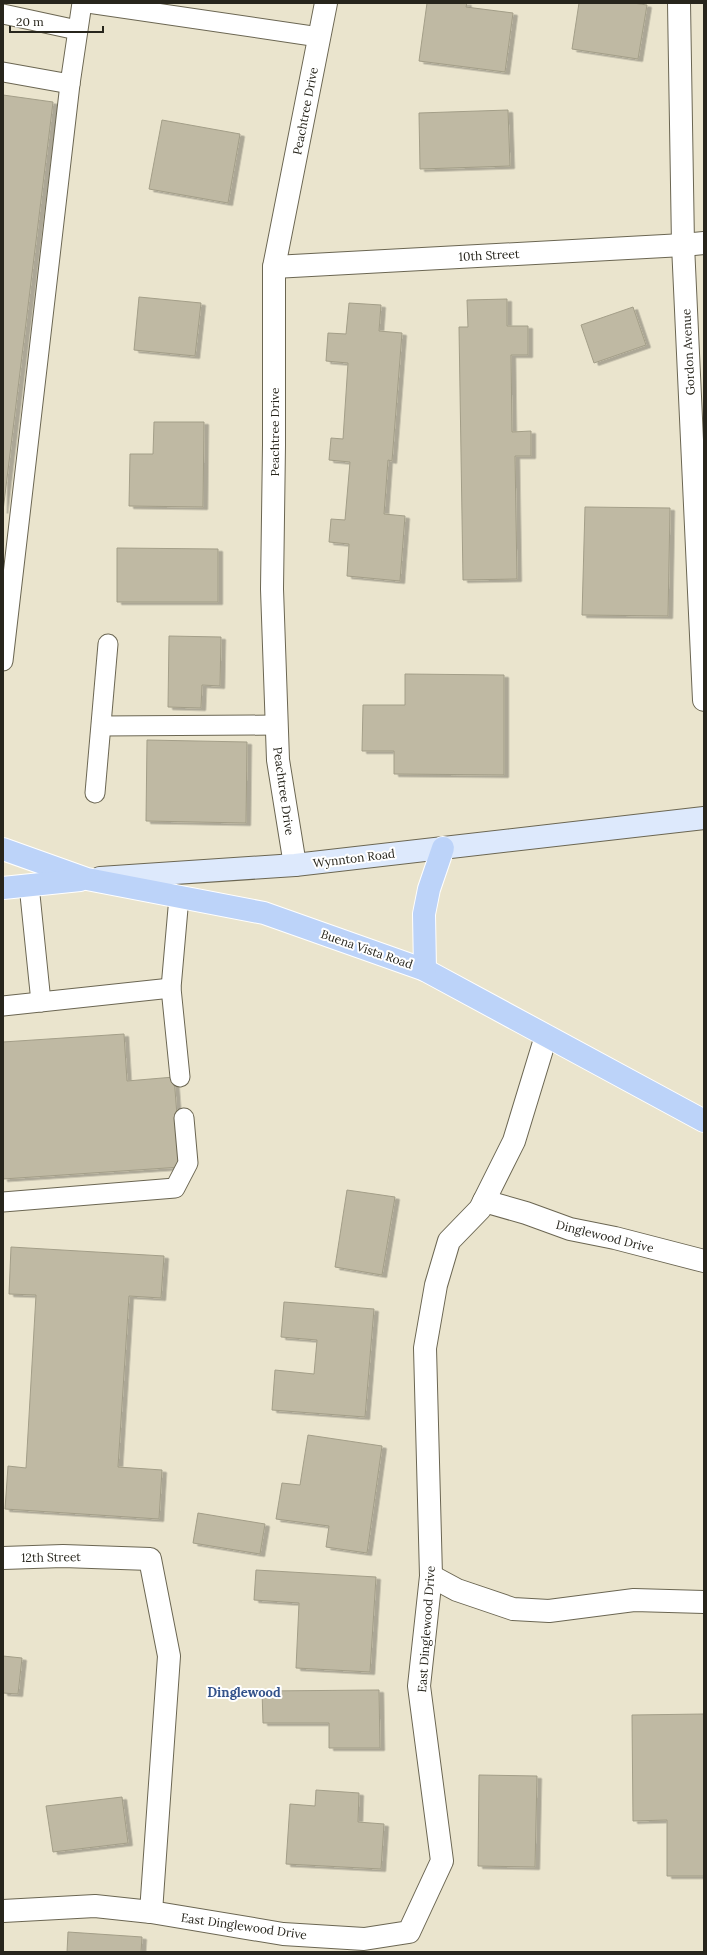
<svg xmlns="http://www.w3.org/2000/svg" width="707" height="1955" font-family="Lora,serif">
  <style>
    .building { fill: #bfb9a3; stroke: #a39e88; filter: url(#shadow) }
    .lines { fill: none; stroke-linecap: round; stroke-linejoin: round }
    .lane-casing { stroke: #6b6652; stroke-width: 21 }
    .street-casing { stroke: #6b6652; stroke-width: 24 }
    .secondary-casing { stroke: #6b6652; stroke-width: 24 }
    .primary-casing { stroke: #fff; stroke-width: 24 }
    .lane { stroke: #fff; stroke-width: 19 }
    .street { stroke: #fff; stroke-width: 22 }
    .secondary { stroke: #dde9fc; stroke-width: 22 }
    .primary { stroke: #bcd3f9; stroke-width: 22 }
    .labels { text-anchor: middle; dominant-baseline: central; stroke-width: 4; stroke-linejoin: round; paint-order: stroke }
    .street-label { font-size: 12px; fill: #27251c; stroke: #fff }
    .neighbourhood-label { font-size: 13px; font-weight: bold; fill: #33528a; stroke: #fff }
  </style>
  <defs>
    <filter id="shadow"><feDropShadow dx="4.5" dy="2.5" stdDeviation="0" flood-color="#0004"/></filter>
  </defs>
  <rect width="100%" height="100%" fill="#eae4cd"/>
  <!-- building -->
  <g class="building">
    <polygon points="427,3 467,3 466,7 513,13 505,72 419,61"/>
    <polygon points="579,3 633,3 647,5 638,59 572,49"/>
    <polygon points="3,95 53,102 3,511"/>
    <polygon points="508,110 510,166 420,169 419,113"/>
    <polygon points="162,120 240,134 228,203 149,189"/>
    <polygon points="139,297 201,303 195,356 134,350"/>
    <polygon points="507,299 507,326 528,326 528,355 511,355 512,432 531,431 531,456 515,456 517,579 463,580 459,327 468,327 467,300"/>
    <polygon points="349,303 381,305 379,331 402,333 392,461 388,460 384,514 405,516 400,581 347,576 349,544 329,542 331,519 345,520 350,462 329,460 331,438 343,439 348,363 326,361 328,333 346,334"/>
    <polygon points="633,307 646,345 594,363 581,325"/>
    <polygon points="154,422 204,422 203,507 129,506 130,454 153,454"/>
    <polygon points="585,507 670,508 668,616 582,615"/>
    <polygon points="117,548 218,549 218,602 117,602"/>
    <polygon points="169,636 221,637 220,686 202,685 201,708 168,707"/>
    <polygon points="405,674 504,675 504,775 394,774 394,751 362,751 363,705 405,705"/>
    <polygon points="147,740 247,742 246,823 146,821"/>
    <polygon points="124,1034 127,1081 174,1077 181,1167 3,1179 3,1042"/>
    <polygon points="347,1190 395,1197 382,1275 335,1267"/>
    <polygon points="11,1247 164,1256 161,1298 129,1296 118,1467 162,1470 159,1519 5,1509 8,1466 26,1468 36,1295 9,1294"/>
    <polygon points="284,1302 374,1309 365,1417 272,1410 275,1370 314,1374 317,1340 281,1337"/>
    <polygon points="308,1435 382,1446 367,1553 326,1547 329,1526 276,1519 282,1483 300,1485"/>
    <polygon points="198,1513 265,1524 260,1554 193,1543"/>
    <polygon points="256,1570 376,1577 370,1672 296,1668 299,1603 254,1600"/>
    <polygon points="3,1656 22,1658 18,1694 3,1693"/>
    <polygon points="379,1690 380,1748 329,1748 329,1723 263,1723 262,1691"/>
    <polygon points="704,1714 704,1876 667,1876 667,1820 633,1821 632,1715"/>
    <polygon points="479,1775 537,1776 535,1867 478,1866"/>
    <polygon points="316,1790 359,1793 358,1822 384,1824 381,1869 286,1864 290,1804 315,1806"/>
    <polygon points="122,1797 128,1843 53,1852 46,1806"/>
    <polygon points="68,1932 142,1937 141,1952 67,1952"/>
  </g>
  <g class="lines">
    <!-- lane casing -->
    <g class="lane-casing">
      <g id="lane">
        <polyline points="88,3 319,37"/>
        <polyline points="3,14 77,30"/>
        <polyline points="3,72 70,84 82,3"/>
        <polyline points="3,661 70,84"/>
        <polyline points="102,726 277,725"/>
        <polyline points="95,793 108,644"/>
        <polyline points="29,885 41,1002"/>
        <polyline points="179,897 171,988 180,1077"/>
        <polyline points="3,1006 171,988"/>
        <polyline points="3,1202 175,1188 188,1163 184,1118"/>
      </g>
    </g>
    <!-- street casing -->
    <g class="street-casing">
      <g id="street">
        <polyline points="679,3 683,245 704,700"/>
        <polyline points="274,267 683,245 704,243"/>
        <polyline points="295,865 278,760 272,589 274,445 274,267 326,3"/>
        <polyline points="484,1201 526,1213 570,1229 615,1238 704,1261"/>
        <polyline points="3,1558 63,1556 150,1559 169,1656 151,1912"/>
        <polyline points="431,1576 457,1590 513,1609 549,1611 634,1600 704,1602"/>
        <polyline points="3,1911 95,1906 151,1912 283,1934 364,1939 409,1932 442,1861 419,1686 431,1576 425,1348 436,1285 449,1241 480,1209 514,1141 546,1036"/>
      </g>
    </g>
    <!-- secondary casing -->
    <g class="secondary-casing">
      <polyline id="secondary" points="100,878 295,865 704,818"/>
    </g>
    <!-- primary casing -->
    <g class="primary-casing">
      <g id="primary">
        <polyline points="3,849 87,879 264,913 425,970 704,1121"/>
        <polyline points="3,888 80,880"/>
        <polyline points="425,970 424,914 429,889 443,848"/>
      </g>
    </g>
    <!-- lane -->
    <use href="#lane" class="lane"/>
    <!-- street -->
    <use href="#street" class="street"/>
    <!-- secondary -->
    <use href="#secondary" class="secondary"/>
    <!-- primary -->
    <use href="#primary" class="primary"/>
  </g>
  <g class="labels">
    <!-- street labels -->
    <g class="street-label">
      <text transform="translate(305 111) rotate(-79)">Peachtree Drive</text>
      <text transform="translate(489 255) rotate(-3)">10th Street</text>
      <text transform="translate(688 352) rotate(-93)">Gordon Avenue</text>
      <text transform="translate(274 432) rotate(-90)">Peachtree Drive</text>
      <text transform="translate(284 791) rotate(82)">Peachtree Drive</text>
      <text transform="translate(354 858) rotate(-7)">Wynnton Road</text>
      <text transform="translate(367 949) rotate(19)">Buena Vista Road</text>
      <text transform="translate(605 1236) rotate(14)">Dinglewood Drive</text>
      <text transform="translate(51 1557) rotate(-1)">12th Street</text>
      <text transform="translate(426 1629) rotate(-86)">East Dinglewood Drive</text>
      <text transform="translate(244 1926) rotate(8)">East Dinglewood Drive</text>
    </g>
    <!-- neighbourhood labels -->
    <g class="neighbourhood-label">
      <text x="244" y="1692">Dinglewood</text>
    </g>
  </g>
  <!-- border -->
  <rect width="707" height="1955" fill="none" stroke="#27251c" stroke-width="8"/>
  <!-- scale -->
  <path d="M10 26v6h93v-6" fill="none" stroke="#27251c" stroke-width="2"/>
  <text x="16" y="26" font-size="12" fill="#27251c" stroke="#ffffff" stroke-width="3" paint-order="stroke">20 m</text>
</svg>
